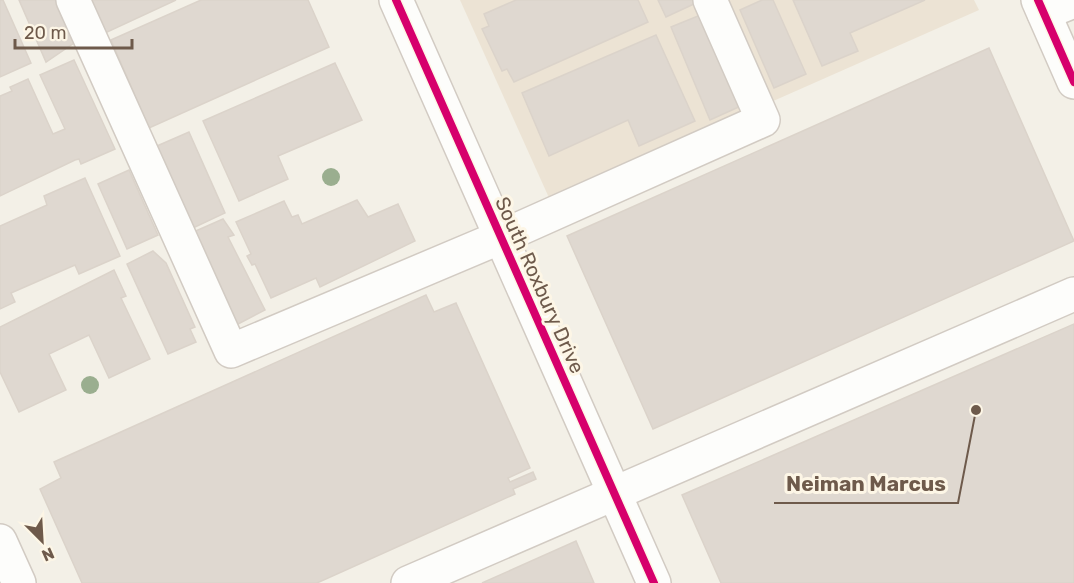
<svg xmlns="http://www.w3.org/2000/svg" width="1074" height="583" font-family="Rubik,sans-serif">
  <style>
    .residential { fill: #ece3d4 }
    .building { fill: #dfd8d0; stroke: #dbd3ca; stroke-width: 1.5 }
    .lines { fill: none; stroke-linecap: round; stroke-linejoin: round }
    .minor-casing { stroke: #d2cbc3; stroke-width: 36 }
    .minor { stroke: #fdfdfb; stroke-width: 33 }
    .cycleway-casing { stroke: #fdf6e6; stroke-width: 11 }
    .cycleway { stroke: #d6006c; stroke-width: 8 }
    .tree { fill: #9aae8f }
    .labels { text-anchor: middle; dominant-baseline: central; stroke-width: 6; stroke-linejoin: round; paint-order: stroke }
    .street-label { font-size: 20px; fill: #6e5a4b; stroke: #fdf6e6 }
    .leader { fill: none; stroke: #6e5a4b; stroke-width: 2 }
    .callout-dot { fill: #6e5a4b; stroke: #fdf6e6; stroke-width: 2 }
    .callout-label { font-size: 21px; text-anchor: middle; font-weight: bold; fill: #6e5a4b; stroke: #fdf6e6; stroke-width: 6; stroke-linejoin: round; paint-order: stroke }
  </style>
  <rect width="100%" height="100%" fill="#f3f0e7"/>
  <!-- residential -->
  <polygon class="residential" points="460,0 974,0 979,10 550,200"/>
  <!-- building -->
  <g class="building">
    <polygon points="0,0 3,0 31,63 0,77"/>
    <polygon points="19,0 59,0 77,41 46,62"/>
    <polygon points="90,0 176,0 105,33"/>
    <polygon points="201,0 308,0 329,47 149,128 111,40"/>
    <polygon points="516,0 638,0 648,22 514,82 507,69 502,71 482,29 489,26 484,14"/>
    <polygon points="658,0 695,0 696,3 666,17"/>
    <polygon points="762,0 773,0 806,74 774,88 740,10"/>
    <polygon points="793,0 925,0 850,33 858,51 822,66"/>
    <polygon points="703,14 743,105 710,120 671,27"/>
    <polygon points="656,35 695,121 639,146 628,120 549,156 522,93"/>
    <polygon points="989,48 1074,241 653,429 567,236"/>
    <polygon points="74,60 115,149 81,164 79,159 75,160 0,196 0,96 12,91 10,87 28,79 53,134 65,129 40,75"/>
    <polygon points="335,63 362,120 278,156 288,179 239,201 203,121"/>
    <polygon points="189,132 225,213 193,228 157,146"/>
    <polygon points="129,170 158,235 127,249 98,184"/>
    <polygon points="85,178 120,256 79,274 75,265 11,293 15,302 0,309 0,226 47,205 44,196"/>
    <polygon points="357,200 368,217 398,204 415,241 320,287 316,278 271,298 255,264 252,265 247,256 251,254 236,222 284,201 292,217 298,215 302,224"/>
    <polygon points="223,219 234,235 228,237 265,310 238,324 224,313 189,234"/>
    <polygon points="153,251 166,263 195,327 190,329 196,342 168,354 127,264"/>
    <polygon points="114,270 126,296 121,298 150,359 109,378 89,335 49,354 66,390 19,412 0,372 0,327"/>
    <polygon points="426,295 434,312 456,303 530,468 508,478 510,482 533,472 536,479 513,489 515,494 317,583 82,583 40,489 61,478 54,462"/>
    <polygon points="1074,324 1074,583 721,583 682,495"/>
    <polygon points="576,541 594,583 482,583"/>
  </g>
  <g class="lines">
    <!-- minor casing -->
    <g class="minor-casing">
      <g id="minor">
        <polyline points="73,0 231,351 501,237 763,120 710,0"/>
        <polyline points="396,0 654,583"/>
        <polyline points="1038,0 1074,82"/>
        <polyline points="1044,13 1074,1"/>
        <polyline points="0,541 19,583"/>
        <polyline points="408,583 1074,294"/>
      </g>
    </g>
    <!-- minor -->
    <use href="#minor" class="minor"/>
    <!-- cycleway casing -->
    <g class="cycleway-casing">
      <g id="cycleway">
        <polyline points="396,0 654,583"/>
        <polyline points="1038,0 1074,82"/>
      </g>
    </g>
    <!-- cycleway -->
    <use href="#cycleway" class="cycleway"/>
  </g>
  <!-- trees -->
  <g class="tree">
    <circle cx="331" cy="177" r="9"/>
    <circle cx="90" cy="385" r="9"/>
  </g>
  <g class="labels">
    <!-- street labels -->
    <g class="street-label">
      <text transform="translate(540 285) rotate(66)">South Roxbury Drive</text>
    </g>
  </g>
  <!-- callouts -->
  <path class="leader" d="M976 410L958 503H774"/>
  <circle class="callout-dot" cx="976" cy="410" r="6"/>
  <g class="callout-label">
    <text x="866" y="491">Neiman Marcus</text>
  </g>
  <!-- north arrow -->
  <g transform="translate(42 541) rotate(156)" stroke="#fdf6e6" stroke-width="4.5" paint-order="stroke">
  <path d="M0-4.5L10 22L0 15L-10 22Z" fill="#6e5a4b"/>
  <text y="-9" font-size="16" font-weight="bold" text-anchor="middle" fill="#6e5a4b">N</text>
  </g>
  <!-- scale -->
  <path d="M15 39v9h117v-9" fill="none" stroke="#6e5a4b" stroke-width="3"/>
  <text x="24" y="39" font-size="18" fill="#6e5a4b" stroke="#fdf6e6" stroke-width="4.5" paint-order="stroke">20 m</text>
</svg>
